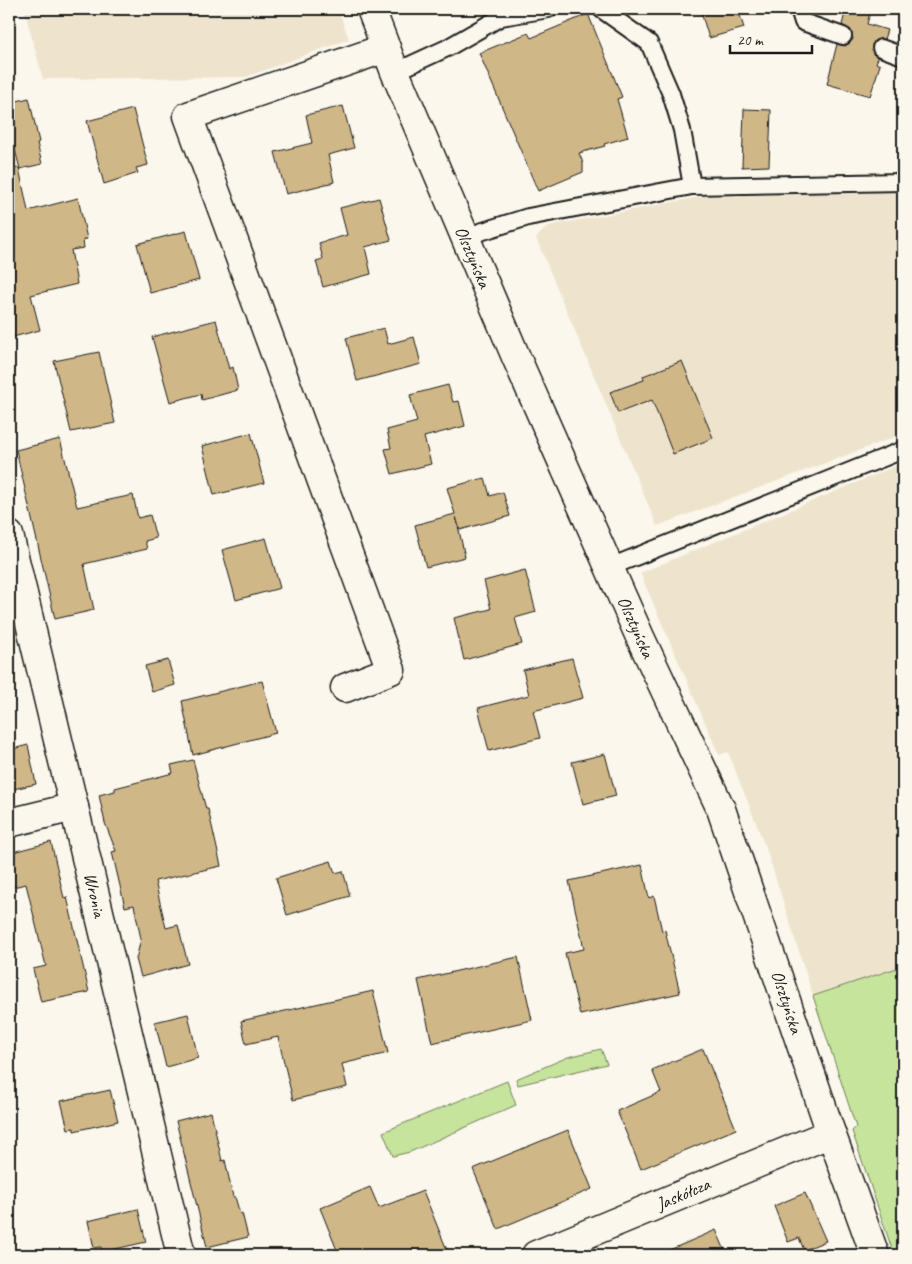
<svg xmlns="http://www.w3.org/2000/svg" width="912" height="1264" font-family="Caveat,sans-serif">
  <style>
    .built { fill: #eee4ce }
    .green { fill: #c6e49c; stroke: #71805c }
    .building { fill: #d0b787; stroke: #1c1c1c }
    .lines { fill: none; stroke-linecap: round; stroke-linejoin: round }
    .lane-casing { stroke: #1c1c1c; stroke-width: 20 }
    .street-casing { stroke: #1c1c1c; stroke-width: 31 }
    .lane { stroke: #fbf7ec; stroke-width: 16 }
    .street { stroke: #fbf7ec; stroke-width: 28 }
    .labels { text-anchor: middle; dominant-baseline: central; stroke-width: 4; stroke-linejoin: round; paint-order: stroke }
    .street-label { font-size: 18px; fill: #1c1c1c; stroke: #fbf7ec }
  </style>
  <rect width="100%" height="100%" fill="#fbf7ec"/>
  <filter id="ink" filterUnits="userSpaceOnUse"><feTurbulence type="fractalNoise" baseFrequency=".02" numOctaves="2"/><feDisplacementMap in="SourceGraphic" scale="10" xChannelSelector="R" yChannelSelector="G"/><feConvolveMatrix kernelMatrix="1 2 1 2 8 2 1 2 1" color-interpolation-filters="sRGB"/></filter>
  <g filter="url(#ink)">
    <!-- built -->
    <g class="built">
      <polygon points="24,9 338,9 349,39 246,77 43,79"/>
      <polygon points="903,192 903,434 657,526 536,238 548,226 704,196"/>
      <polygon points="903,463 903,966 813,996 767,851 728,752 719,755 640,573"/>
    </g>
    <!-- green -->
    <g class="green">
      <polygon points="903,966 903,1255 894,1255 852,1131 856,1127 813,996"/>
      <polygon points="601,1049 607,1064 518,1085 516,1079 568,1057"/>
      <polygon points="507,1081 516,1105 410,1152 393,1156 383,1132"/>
    </g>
    <!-- building -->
    <g class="building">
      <polygon points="700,9 738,9 744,28 709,38"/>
      <polygon points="846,9 871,9 867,24 887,30 884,39 875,40 872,45 873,54 878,58 876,63 880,65 870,96 827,84 837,44 845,46 850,43 853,39 851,30 842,25"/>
      <polygon points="588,14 622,97 617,99 628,137 604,144 605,146 579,153 583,163 583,172 538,191 479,53 528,33 531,38"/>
      <polygon points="29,98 39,142 37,143 42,164 20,169 14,146 9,148 9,103"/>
      <polygon points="343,106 354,148 328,155 334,182 286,194 275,152 312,143 306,115"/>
      <polygon points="133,109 148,165 136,168 138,173 104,184 87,121"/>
      <polygon points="744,109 771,110 769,166 742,167"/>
      <polygon points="19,168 28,211 78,198 87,239 83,240 84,248 71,250 77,284 31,295 40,330 9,338 9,169"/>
      <polygon points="379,198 391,240 365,247 371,274 323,287 316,261 323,259 319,243 347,235 340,208"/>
      <polygon points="186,231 199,280 150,293 137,244"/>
      <polygon points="216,320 229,369 233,367 238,390 202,400 201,394 170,402 152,337"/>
      <polygon points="384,328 388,344 414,337 421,364 357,381 346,338"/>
      <polygon points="99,352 115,423 71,432 54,361"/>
      <polygon points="682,361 713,438 673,454 652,400 618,413 610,392 644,380 643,376"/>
      <polygon points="448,385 453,402 459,401 465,426 424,437 431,464 392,474 385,449 391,448 387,430 417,422 410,395"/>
      <polygon points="251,433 264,483 214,495 202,446"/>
      <polygon points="60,439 77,507 133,495 138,518 150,515 156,538 145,541 147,549 84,564 94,610 55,619 16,450"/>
      <polygon points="485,478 490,496 503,492 510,516 460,530 456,517 465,557 426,567 415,525 455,514 447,488"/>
      <polygon points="266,538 280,588 236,600 222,550"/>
      <polygon points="525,570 536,612 515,618 522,644 464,660 454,618 491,609 484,581"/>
      <polygon points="572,658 583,698 533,711 540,738 489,751 478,708 529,695 523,670"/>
      <polygon points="168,660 175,685 152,692 145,666"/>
      <polygon points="262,681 276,733 193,755 182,701"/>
      <polygon points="28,745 36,784 9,790 9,750"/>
      <polygon points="605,754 616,796 583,804 572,762"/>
      <polygon points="193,760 206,809 208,809 221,866 155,881 166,928 178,925 188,964 141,977 136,959 141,939 134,905 125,907 112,852 116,851 105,823 99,795 115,791 115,788 173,773 171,765"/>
      <polygon points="51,842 64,898 67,897 89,992 41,1002 33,969 46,966 26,884 9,888 9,853"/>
      <polygon points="331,861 335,873 343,871 350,896 287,915 276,878"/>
      <polygon points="642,865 649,898 654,896 662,931 665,930 680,993 580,1015 565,953 584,949 569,881"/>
      <polygon points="518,957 532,1020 432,1043 418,980"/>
      <polygon points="373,991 388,1053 342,1064 347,1087 293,1100 278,1037 246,1044 241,1021"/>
      <polygon points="188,1014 198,1058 166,1067 155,1022"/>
      <polygon points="703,1049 736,1129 641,1169 617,1111 661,1092 652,1070"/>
      <polygon points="110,1090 118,1121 74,1131 74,1128 68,1129 61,1101"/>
      <polygon points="211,1112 222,1161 225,1160 233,1197 235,1197 240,1214 242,1213 248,1237 207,1247 176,1121"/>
      <polygon points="568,1130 592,1189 498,1229 473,1169"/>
      <polygon points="370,1187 379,1208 423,1191 447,1250 435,1255 339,1255 320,1208"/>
      <polygon points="805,1193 826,1241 804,1250 799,1238 788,1242 774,1206"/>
      <polygon points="138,1209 146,1242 102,1252 101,1247 94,1248 88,1221"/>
      <polygon points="716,1230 727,1255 658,1255"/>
    </g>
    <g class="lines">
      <!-- lane casing -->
      <g class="lane-casing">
        <g id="lane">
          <polyline points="799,9 803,22 843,36"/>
          <polyline points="881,48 903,56"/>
          <polyline points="395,72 447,48 501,17 549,9"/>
          <polyline points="692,186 903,182"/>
          <polyline points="464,237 528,217 692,186 682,130 671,94 649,43 601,9"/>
          <polyline points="610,567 903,450"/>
        </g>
      </g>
      <!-- street casing -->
      <g class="street-casing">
        <g id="street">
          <polyline points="371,9 395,72 516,357 640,637 721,809 831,1133 875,1255"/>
          <polyline points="9,535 181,1255"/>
          <polyline points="345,688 391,670 188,116 386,48"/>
          <polyline points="9,823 74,807"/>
          <polyline points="536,1255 831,1133"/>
        </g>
      </g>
      <!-- lane -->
      <use href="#lane" class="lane"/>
      <!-- street -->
      <use href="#street" class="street"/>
    </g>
  </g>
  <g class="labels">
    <!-- street labels -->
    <g class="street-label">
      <text transform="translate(473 257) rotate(67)">Olsztyńska</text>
      <text transform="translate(636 627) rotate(66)">Olsztyńska</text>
      <text transform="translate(95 895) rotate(77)">Wronia</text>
      <text transform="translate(787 1002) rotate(72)">Olsztyńska</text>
      <text transform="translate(683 1194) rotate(-23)">Jaskółcza</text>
    </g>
  </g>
  <!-- margin -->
  <rect width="912" height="1264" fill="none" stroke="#fbf7ec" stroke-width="30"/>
  <rect x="15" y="15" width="882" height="1234" fill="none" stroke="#1c1c1c" stroke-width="2" filter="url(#ink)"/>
  <!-- scale -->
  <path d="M730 45v8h82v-8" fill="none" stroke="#1c1c1c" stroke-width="2.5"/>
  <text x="737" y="45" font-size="15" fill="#1c1c1c" stroke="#fbf7ec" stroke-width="4" paint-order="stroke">20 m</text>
</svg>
